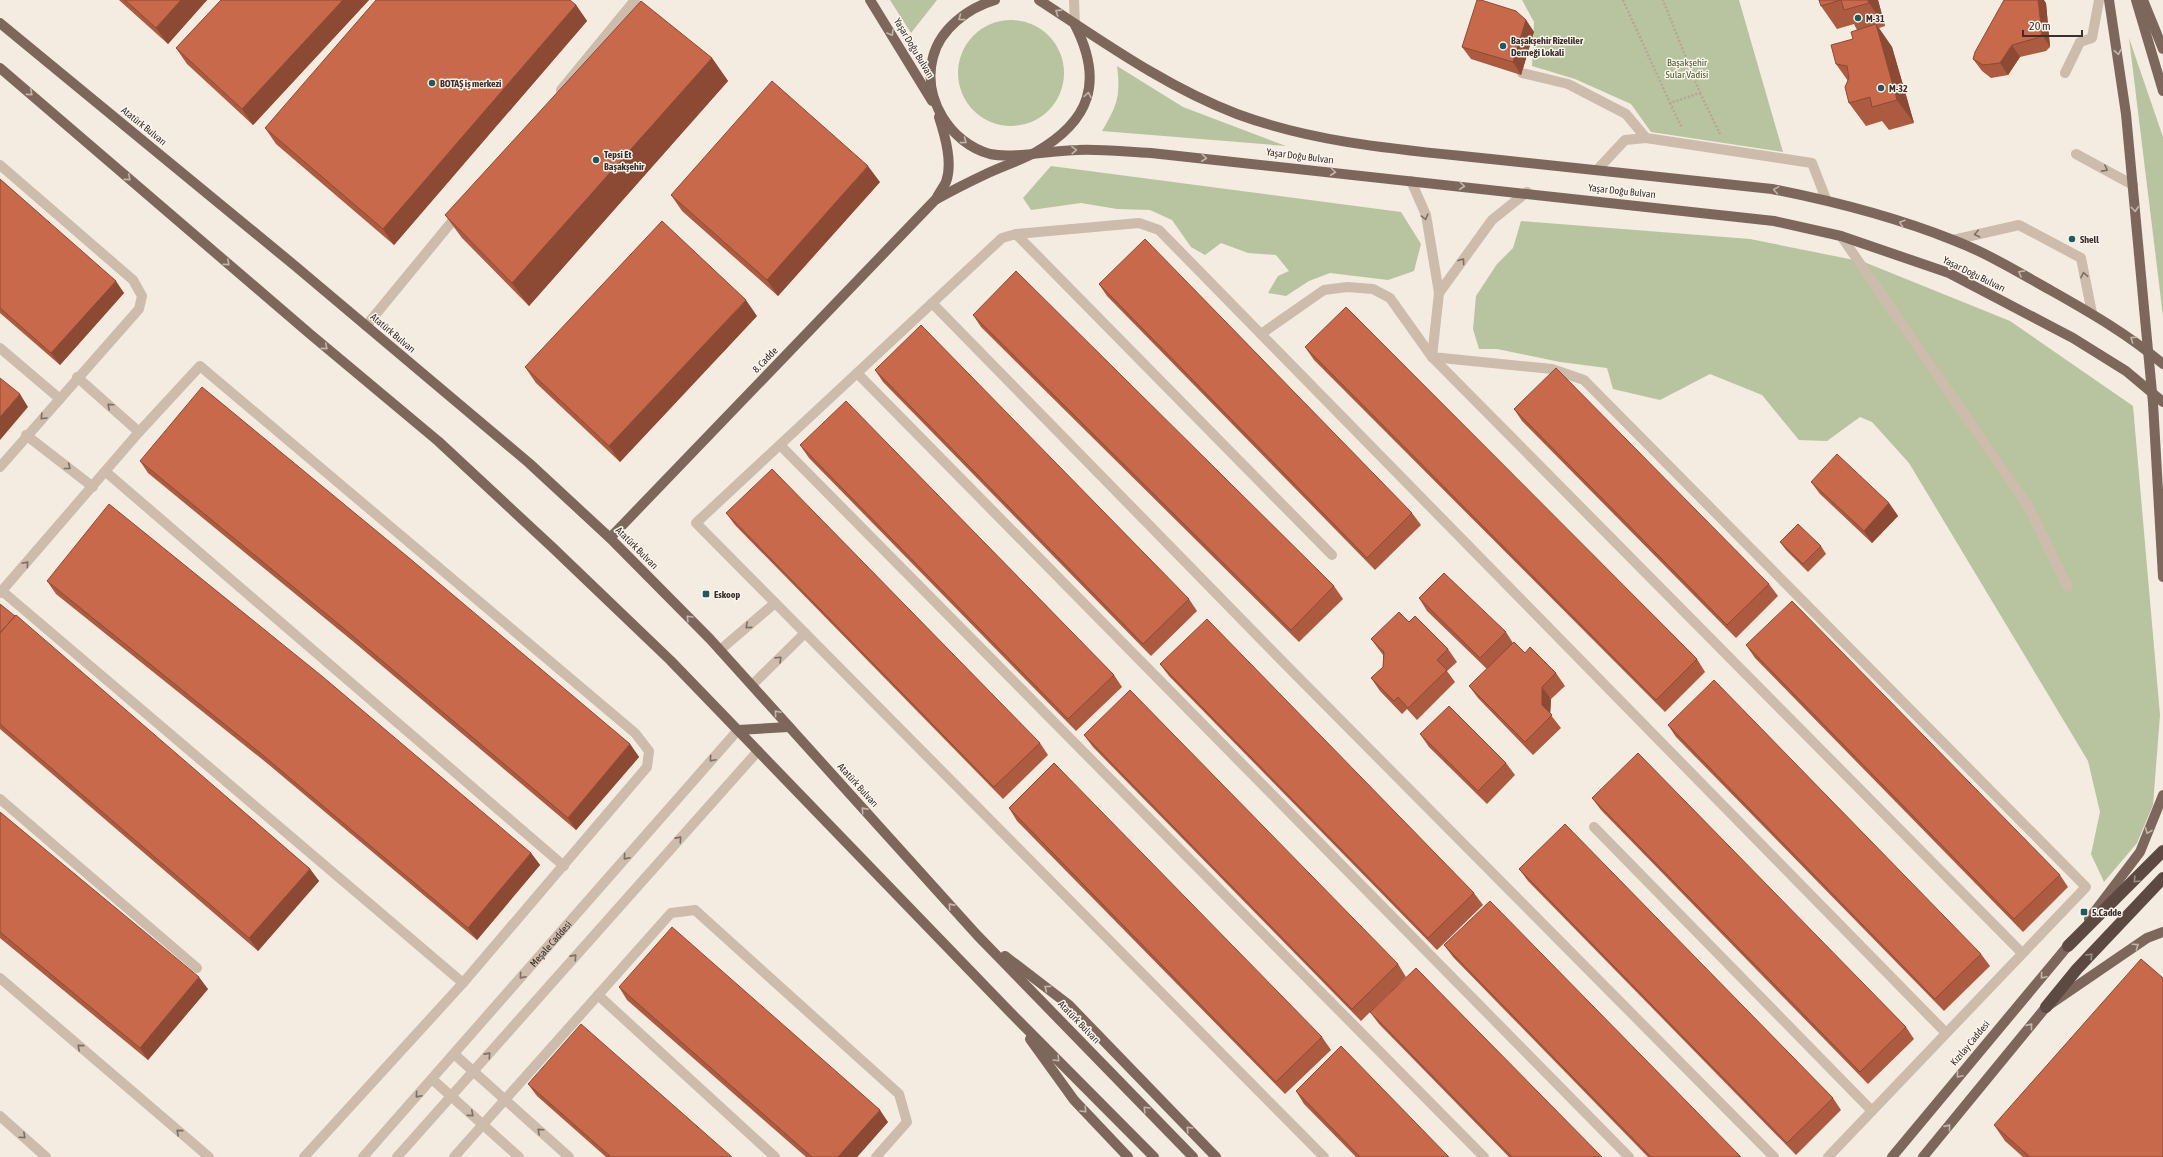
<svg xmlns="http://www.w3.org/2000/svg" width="2163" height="1157" font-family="'Asap Condensed',sans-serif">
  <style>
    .green { fill: #b8c4a0 }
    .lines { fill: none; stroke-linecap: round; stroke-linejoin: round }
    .path { stroke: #b9a596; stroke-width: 2.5; stroke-dasharray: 2 2; stroke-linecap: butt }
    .service { stroke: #cdbbac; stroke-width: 10 }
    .minor { stroke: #cdbbac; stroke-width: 10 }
    .tertiary { stroke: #cdbbac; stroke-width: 10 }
    .primary { stroke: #7d675c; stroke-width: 10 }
    .motorway { stroke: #5c4a42; stroke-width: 12 }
    .primary-bridge { stroke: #7d675c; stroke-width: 10 }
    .wall { fill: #ac5a40 }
    .shaded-wall { fill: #8c4a34 }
    .building { fill: #c8694b; stroke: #8c4a34 }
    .oneway { stroke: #c2b5ac }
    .oneway2 { stroke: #7d6f65 }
    .oneway3 { stroke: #9c8e87 }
    .poi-dot { fill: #1f5a5e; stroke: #fbf5ee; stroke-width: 1.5 }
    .labels { text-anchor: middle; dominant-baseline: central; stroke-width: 3; stroke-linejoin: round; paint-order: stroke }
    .poi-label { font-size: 10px; font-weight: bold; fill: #3b302b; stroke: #fbf5ee; text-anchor: start }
    .street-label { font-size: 10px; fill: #3b302b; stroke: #fbf5ee }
    .park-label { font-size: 10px; fill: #4a5a2e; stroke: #fbf5ee }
  </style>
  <rect width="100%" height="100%" fill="#f4ebe1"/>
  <!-- green -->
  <g class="green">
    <polygon points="890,0 937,0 911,33"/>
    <polygon points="1522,0 1739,0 1783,152 1651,132 1631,104 1575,79 1532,66 1534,22"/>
    <circle cx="1011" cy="73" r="53"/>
    <polygon points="2129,38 2163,137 2163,316"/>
    <path d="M1117 66 1183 107 1286 146 1102 131C1117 106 1121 96 1117 66Z"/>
    <polygon points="1051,166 1401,212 1421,244 1414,271 1388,280 1330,273 1309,281 1286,296 1268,293 1278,276 1289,271 1276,255 1248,253 1221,243 1205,255 1191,247 1172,220 1150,210 1117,209 1081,203 1031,210 1023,198"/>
    <polygon points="1521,221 1750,239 1864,262 2010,321 2133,406 2160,715 2153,805 2137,843 2104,882 2091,854 2100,812 2088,761 1909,463 1872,422 1860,417 1827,441 1799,440 1762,395 1710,374 1660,400 1613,389 1607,368 1560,362 1497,349 1479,349 1473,329 1476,296 1497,264 1513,248"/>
  </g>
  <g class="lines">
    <!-- path -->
    <g class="path">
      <polyline points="1623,0 1670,103 1700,93 1663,0"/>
      <polyline points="1700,93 1720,134"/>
      <polyline points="1670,103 1682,128"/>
    </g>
    <!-- service -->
    <g class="service">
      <polyline points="1522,73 1568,84 1626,114 1646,138 1812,163 1826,199"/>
      <polyline points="2065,73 2080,42 2092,38 2099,0"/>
      <polyline points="561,90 635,0"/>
      <polyline points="2076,154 2133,185"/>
      <polyline points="0,165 133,280 142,296 139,309 0,467"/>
      <polyline points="1597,170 1625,140 1646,138"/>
      <polyline points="1411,181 1426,215 1439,293 1432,357 1552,369 1584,380 2086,887 1828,1157"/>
      <polyline points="1016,234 1332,555"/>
      <polyline points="1953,240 2019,225 2081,258 2092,313"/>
      <polyline points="1439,293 1492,220 1527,192"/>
      <polyline points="932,303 1291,670 1774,1157"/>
      <polyline points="366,326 459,213"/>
      <polyline points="1261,334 1324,290 1347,287 1373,289 1390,298 1432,357 2022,953"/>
      <polyline points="0,348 60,399"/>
      <polyline points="857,373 1629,1157"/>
      <polyline points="77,377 139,432"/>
      <polyline points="26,435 93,487"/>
      <polyline points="780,445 1484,1157"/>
      <polyline points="106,472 564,866"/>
      <polyline points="2,591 463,983"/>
      <polyline points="0,593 139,432 200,366 635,733 649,751 647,767 463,983 304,1157"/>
      <polyline points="720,650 775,603"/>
      <polyline points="752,685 805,633"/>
      <polyline points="0,799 197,968"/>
      <polyline points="1594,827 1872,1111"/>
      <polyline points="0,978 209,1157"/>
      <polyline points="598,995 775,1157"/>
      <polyline points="454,1054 569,1157"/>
      <polyline points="432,1079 519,1157"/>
      <polyline points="0,1116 46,1157"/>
      <polyline points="454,1157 671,913 695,910 899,1094 907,1122 876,1157"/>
      <polyline points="1324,1157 696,523 1002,238 1016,234 1139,223 1159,230 1946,1033"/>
    </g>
    <!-- minor -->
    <polyline class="minor" points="1841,236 2028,506 2068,587"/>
    <!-- tertiary -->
    <g class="tertiary">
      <polyline points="1074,0 1075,25"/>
      <path id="s1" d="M363 1157 738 730"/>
      <polyline points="397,1157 758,751"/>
    </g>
    <!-- primary -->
    <g class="primary">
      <polyline points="870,0 932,101"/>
      <path d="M995 0C968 8 940 29 933 57 922 98 950 143 990 154 1014 159 1053 150 1078 150 1102 149 1127 152 1151 153L1774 221 1841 236 1949 273 2073 338 2126 371 2163 402"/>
      <path d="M1039 0C1102 41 1166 87 1237 114 1318 144 1405 150 1491 159 1585 169 1679 179 1772 189 1833 201 1895 217 1953 240 1987 253 2020 273 2052 291 2091 313 2129 335 2163 364"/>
      <polyline points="2109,0 2126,114 2144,308"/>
      <polyline points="2136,0 2163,91"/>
      <polyline points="2143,0 2163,49"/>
      <polyline points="0,23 294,265 529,463 610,538 710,639 977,935 1193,1157"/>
      <polyline points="0,68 310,334 438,441 552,547 670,660 1010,1012 1154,1157"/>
      <path d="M937 199C953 190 969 182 986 174 1002 166 1020 161 1036 152 1090 121 1104 82 1075 25"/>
      <polyline points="2153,403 2163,577"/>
      <path d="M610 538 936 199C939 193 943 188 946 182 953 163 945 136 939 117"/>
      <polyline points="738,730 789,727"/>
      <polyline points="2089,919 2140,852 2163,795"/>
      <polyline points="1005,956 1069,1005 1216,1157"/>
      <polyline points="1030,1039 1074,1100 1128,1157"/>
      <polyline points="1892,1157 2072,941"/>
      <polyline points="1923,1157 2046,1007 2147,938 2163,932"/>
    </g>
    <!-- motorway -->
    <g class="motorway">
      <polyline points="2068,946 2163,851"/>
      <polyline points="2046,1007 2077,969 2163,878"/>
    </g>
    <!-- primary-bridge -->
    <polyline class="primary-bridge" points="2144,308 2153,403"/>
  </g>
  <!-- wall -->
  <g class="wall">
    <polygon points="119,0 207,0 168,44"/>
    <polygon points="221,0 369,0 253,125 187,64 176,48"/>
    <polygon points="1819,0 1878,0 1885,26 1879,28 1892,47 1914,123 1889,130 1882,121 1866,126 1849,103 1848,81 1836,64 1853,39 1857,30 1854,24 1837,29 1821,6"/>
    <polygon points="2046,3 2050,47 2046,51 2020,57 2008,75 1991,78 1982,71 1973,59"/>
    <polygon points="576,5 587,21 394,245 276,144 265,128"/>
    <polygon points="1526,20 1534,32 1521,75 1471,59 1462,47"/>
    <polygon points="712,58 728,81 529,306 462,238 445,215"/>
    <polygon points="0,179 124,293 60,365 0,313"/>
    <polygon points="880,182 778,296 682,211 671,195"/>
    <polygon points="1099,284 1412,513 1421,525 1375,570 1107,296"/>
    <polygon points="973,315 1334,586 1343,599 1299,642 981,327"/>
    <polygon points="757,316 620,462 536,383 525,367"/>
    <polygon points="1305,347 1697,659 1705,672 1665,712 1314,360"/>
    <polygon points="875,370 1189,599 1197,611 1151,656 883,382"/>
    <polygon points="1514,409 1769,584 1778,596 1736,638 1522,421"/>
    <polygon points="800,445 1114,675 1122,687 1076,731 809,458"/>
    <polygon points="140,461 630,744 639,757 576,830 355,643 148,473"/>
    <polygon points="1811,482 1889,503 1898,516 1872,543 1820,494"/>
    <polygon points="726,513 1040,743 1048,755 1003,799 735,525"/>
    <polygon points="1780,542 1821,546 1826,554 1808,572 1786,550"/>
    <polygon points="47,581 531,853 540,865 477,940 268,764 56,594"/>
    <polygon points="1419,598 1506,632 1513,643 1525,653 1556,673 1565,686 1551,699 1550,714 1561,728 1533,755 1478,698 1469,686 1487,669 1427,611"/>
    <polygon points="0,604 310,869 319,881 258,951 0,729"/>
    <polygon points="1409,622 1448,649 1457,662 1447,671 1455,682 1417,720 1407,709 1402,714 1380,691 1371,678 1383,667 1383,655 1371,639"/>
    <polygon points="1746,645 2060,875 2068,887 2023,932 1755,658"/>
    <polygon points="1160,664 1474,893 1483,905 1437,950 1169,676"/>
    <polygon points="1668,725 1981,954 1990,966 1944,1011 1676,737"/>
    <polygon points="1420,734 1506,763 1515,775 1487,804 1429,747"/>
    <polygon points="1084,735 1398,964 1406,977 1361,1021 1093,747"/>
    <polygon points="1592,798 1906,1027 1914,1039 1868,1084 1601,810"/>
    <polygon points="1009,808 1322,1037 1331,1050 1285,1094 1017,821"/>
    <polygon points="0,812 208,989 148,1060 0,938"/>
    <polygon points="1519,869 1833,1098 1841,1110 1796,1155 1528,881"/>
    <polygon points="1444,945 1741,1157 1648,1157 1453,957"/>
    <polygon points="619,987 888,1122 857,1157 806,1157 627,1000"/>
    <polygon points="1370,1012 1602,1157 1509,1157 1379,1024"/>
    <polygon points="528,1084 732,1157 606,1157 537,1096"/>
    <polygon points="1296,1091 1449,1157 1356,1157 1304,1104"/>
    <polygon points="1994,1125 2163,1157 2023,1157 2005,1141"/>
  </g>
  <!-- shaded-wall -->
  <g class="shaded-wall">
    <polygon points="181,0 207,0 168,44 156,28"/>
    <polygon points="343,0 369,0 253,125 242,109"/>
    <polygon points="1868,0 1878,0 1885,26 1869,3"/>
    <polygon points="2038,0 2044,0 2046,3 2050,47 2042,34"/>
    <polygon points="576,5 587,21 394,245 383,229"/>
    <polygon points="1526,20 1534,32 1521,75 1513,62"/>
    <polygon points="1876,24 1892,47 1914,123 1897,100"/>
    <polygon points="2012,45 2020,57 2008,75 2000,63"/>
    <polygon points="712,58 728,81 529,306 512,283"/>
    <polygon points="868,166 880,182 778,296 767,280"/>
    <polygon points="116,281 124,293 60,365 51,353"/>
    <polygon points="746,300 757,316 620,462 609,446"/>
    <polygon points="20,394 28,407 0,440 0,417"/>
    <polygon points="1889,503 1898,516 1872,543 1864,531"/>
    <polygon points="1542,687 1551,699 1550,717 1542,705"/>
    <polygon points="630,744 639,757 576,830 568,818"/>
    <polygon points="531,853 540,865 477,940 468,928"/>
    <polygon points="310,869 319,881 258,951 249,938"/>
    <polygon points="199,977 208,989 148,1060 140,1048"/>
    <polygon points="880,1110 888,1122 857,1157 838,1157"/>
  </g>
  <!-- building -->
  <g class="building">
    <polygon points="125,0 181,0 156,28"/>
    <polygon points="221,0 343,0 242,109 176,48"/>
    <polygon points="376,0 570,0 576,5 383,229 265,128"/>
    <polygon points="1477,0 1481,0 1516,11 1526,20 1513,62 1462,47"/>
    <polygon points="1819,0 1868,0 1869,3 1844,10 1841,0 1821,6"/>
    <polygon points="2004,0 2038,0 2042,34 2037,38 2012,45 2000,63 1983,65 1973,59 1975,52"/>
    <polygon points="641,1 712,58 512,283 445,215"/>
    <polygon points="1876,24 1897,100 1872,107 1870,97 1849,103 1845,87 1849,78 1847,66 1836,64 1831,45 1853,39 1851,32"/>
    <polygon points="772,81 868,166 767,280 671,195"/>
    <polygon points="0,179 116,281 51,353 0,308"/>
    <polygon points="662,221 746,300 609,446 525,367"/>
    <polygon points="1145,239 1412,513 1367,558 1099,284"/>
    <polygon points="1016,271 1334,586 1291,630 973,315"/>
    <polygon points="1346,307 1697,659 1656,700 1305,347"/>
    <polygon points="921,325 1189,599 1143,644 875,370"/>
    <polygon points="1556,368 1769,584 1727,625 1514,409"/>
    <polygon points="0,378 20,394 0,417"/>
    <polygon points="202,387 408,557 630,744 568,818 347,631 140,461"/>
    <polygon points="846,401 1114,675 1068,719 800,445"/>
    <polygon points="1837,454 1889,503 1864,531 1811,482"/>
    <polygon points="772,469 1040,743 994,787 726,513"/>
    <polygon points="109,504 323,677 531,853 468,928 259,752 47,581"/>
    <polygon points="1798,524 1821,546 1803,564 1780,542"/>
    <polygon points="1444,573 1506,632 1480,658 1419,598"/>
    <polygon points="1792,601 2060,875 2014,919 1746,645"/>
    <polygon points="0,604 15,616 0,633"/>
    <polygon points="1399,612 1409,622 1415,616 1448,649 1437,660 1447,670 1408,708 1398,697 1394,701 1371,678 1383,667 1384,652 1371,639"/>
    <polygon points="16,615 310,869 249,938 0,724 0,633"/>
    <polygon points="1207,619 1474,893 1428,938 1160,664"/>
    <polygon points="1514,642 1525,653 1530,647 1556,673 1542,687 1542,705 1552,715 1525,742 1469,686"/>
    <polygon points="1714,680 1981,954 1935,999 1668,725"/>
    <polygon points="1130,690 1398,964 1352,1009 1084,735"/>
    <polygon points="1449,706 1506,763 1478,791 1420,734"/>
    <polygon points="1638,753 1906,1027 1860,1072 1592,798"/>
    <polygon points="1054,763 1322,1037 1276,1082 1009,808"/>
    <polygon points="0,812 199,977 140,1048 0,932"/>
    <polygon points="1565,824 1833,1098 1787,1143 1519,869"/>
    <polygon points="1490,901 1741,1157 1651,1157 1444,945"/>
    <polygon points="672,927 880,1110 838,1157 812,1157 619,987"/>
    <polygon points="2141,959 2163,978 2163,1157 2030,1157 1994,1125"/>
    <polygon points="1416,968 1602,1157 1512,1157 1370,1012"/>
    <polygon points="581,1024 732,1157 611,1157 528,1084"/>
    <polygon points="1341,1046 1449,1157 1360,1157 1296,1091"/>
  </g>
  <!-- one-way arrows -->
  <defs><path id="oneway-chevron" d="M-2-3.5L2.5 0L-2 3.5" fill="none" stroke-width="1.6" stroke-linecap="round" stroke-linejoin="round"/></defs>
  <g class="oneway">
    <use href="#oneway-chevron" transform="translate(1058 12) rotate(-147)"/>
    <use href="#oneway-chevron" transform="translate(961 18) rotate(143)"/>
    <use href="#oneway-chevron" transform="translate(891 33) rotate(59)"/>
    <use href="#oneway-chevron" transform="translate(2118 52) rotate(80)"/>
    <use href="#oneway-chevron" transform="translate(30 93) rotate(41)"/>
    <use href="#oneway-chevron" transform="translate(1088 95) rotate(-81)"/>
    <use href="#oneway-chevron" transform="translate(964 141) rotate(37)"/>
    <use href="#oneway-chevron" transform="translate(1074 150) rotate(-3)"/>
    <use href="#oneway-chevron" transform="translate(1204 158) rotate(6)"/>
    <use href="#oneway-chevron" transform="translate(1333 172) rotate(7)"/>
    <use href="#oneway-chevron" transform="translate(128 178) rotate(41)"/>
    <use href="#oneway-chevron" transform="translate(1462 186) rotate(6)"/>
    <use href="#oneway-chevron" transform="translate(1776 190) rotate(-170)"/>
    <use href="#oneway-chevron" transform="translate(2135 209) rotate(85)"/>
    <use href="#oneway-chevron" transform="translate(1902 223) rotate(-161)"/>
    <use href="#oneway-chevron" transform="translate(227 263) rotate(41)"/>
    <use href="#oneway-chevron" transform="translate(2021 273) rotate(-151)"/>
    <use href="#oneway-chevron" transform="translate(2133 339) rotate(-146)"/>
    <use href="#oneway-chevron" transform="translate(325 347) rotate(40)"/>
    <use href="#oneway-chevron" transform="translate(689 618) rotate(-135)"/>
    <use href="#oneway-chevron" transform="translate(777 713) rotate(-131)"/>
    <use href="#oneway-chevron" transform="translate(864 810) rotate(-132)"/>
    <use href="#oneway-chevron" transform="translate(2148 831) rotate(112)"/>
    <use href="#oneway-chevron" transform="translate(951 906) rotate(-132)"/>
    <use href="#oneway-chevron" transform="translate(2136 946) rotate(-34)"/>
    <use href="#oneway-chevron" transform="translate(2043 976) rotate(131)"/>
    <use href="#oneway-chevron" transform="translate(1047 988) rotate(-143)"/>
    <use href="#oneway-chevron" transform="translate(2030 1026) rotate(-51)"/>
    <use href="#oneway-chevron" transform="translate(1057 1059) rotate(45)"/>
    <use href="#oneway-chevron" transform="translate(1959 1075) rotate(130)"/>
    <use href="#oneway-chevron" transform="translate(1146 1109) rotate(-134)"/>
    <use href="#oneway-chevron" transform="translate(1084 1110) rotate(47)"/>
    <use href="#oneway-chevron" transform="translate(1948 1127) rotate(-51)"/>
    <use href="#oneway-chevron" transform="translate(1189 1129) rotate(-134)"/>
  </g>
  <g class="oneway2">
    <use href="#oneway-chevron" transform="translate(2105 169) rotate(28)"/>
    <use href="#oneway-chevron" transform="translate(1425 217) rotate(75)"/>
    <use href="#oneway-chevron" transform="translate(1977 234) rotate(167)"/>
    <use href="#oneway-chevron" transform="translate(1462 261) rotate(-54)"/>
    <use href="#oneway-chevron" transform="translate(2084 275) rotate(-101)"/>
    <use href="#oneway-chevron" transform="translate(110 406) rotate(-138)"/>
    <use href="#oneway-chevron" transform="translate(43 417) rotate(133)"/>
    <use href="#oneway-chevron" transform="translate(68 467) rotate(38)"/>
    <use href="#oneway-chevron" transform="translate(26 564) rotate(-49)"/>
    <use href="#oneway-chevron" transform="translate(748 626) rotate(139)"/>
    <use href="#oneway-chevron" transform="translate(779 659) rotate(-44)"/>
    <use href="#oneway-chevron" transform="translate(712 759) rotate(131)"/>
    <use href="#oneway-chevron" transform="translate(679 839) rotate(-48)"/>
    <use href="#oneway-chevron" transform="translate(626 857) rotate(131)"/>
    <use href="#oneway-chevron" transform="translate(574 957) rotate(-48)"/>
    <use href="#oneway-chevron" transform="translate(522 976) rotate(131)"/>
    <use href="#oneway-chevron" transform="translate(80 1047) rotate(-139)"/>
    <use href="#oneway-chevron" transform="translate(488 1055) rotate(-48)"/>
    <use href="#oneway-chevron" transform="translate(418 1095) rotate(131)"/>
    <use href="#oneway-chevron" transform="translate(471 1114) rotate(41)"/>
    <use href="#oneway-chevron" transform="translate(540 1131) rotate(-138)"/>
    <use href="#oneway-chevron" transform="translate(179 1132) rotate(-139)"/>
    <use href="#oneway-chevron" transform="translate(23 1136) rotate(42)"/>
  </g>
  <g class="oneway3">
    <use href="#oneway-chevron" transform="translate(2136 880) rotate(134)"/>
    <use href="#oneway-chevron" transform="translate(2090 956) rotate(-47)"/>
  </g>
  <!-- markers -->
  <g class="poi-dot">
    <circle cx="1858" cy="18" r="4"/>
    <circle cx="1503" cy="46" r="4"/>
    <circle cx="432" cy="83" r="4"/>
    <circle cx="1881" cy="88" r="4"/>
    <circle cx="596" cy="160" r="4"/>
    <circle cx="2072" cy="239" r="4"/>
    <rect x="702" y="590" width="8" height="8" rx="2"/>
    <rect x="2080" y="908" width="8" height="8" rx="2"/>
  </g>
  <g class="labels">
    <!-- poi labels -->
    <g class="poi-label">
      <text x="1866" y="18">M-31</text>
      <text x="1511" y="40">Başakşehir Rizeliler<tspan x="1511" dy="12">Derneği Lokali</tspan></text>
      <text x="440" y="83">BOTAŞ iş merkezi</text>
      <text x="1889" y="88">M-32</text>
      <text x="604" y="154">Tepsi Et<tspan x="604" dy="12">Başakşehir</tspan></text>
      <text x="2080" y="239">Shell</text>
      <text x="714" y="594">Eskoop</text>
      <text x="2092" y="912">5.Cadde</text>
    </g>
    <!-- street labels -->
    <g class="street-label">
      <text transform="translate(914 48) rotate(59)">Yaşar Doğu Bulvarı</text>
      <text transform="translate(144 126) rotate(39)">Atatürk Bulvarı</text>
      <text transform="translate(1300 156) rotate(7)">Yaşar Doğu Bulvarı</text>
      <text transform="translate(1622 191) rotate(6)">Yaşar Doğu Bulvarı</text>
      <text transform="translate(1974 274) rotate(26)">Yaşar Doğu Bulvarı</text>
      <text transform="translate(393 333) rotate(40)">Atatürk Bulvarı</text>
      <text transform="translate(765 360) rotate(-46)">8. Cadde</text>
      <text transform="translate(637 548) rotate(45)">Atatürk Bulvarı</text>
      <text transform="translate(858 785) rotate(48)">Atatürk Bulvarı</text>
      <text stroke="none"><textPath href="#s1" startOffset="284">Meşale Caddesi</textPath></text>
      <text transform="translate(1079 1022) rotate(46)">Atatürk Bulvarı</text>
      <text transform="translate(1970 1043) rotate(-50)">Kızılay Caddesi</text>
    </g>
    <!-- park labels -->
    <g class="park-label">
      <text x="1687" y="62">Başakşehir<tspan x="1687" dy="12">Sular Vadisi</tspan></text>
    </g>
  </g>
  <!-- scale -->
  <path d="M2023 30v6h59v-6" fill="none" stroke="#3b302b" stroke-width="2"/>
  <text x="2029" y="30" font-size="12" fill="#3b302b" stroke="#fbf5ee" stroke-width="3" paint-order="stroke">20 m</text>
</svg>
